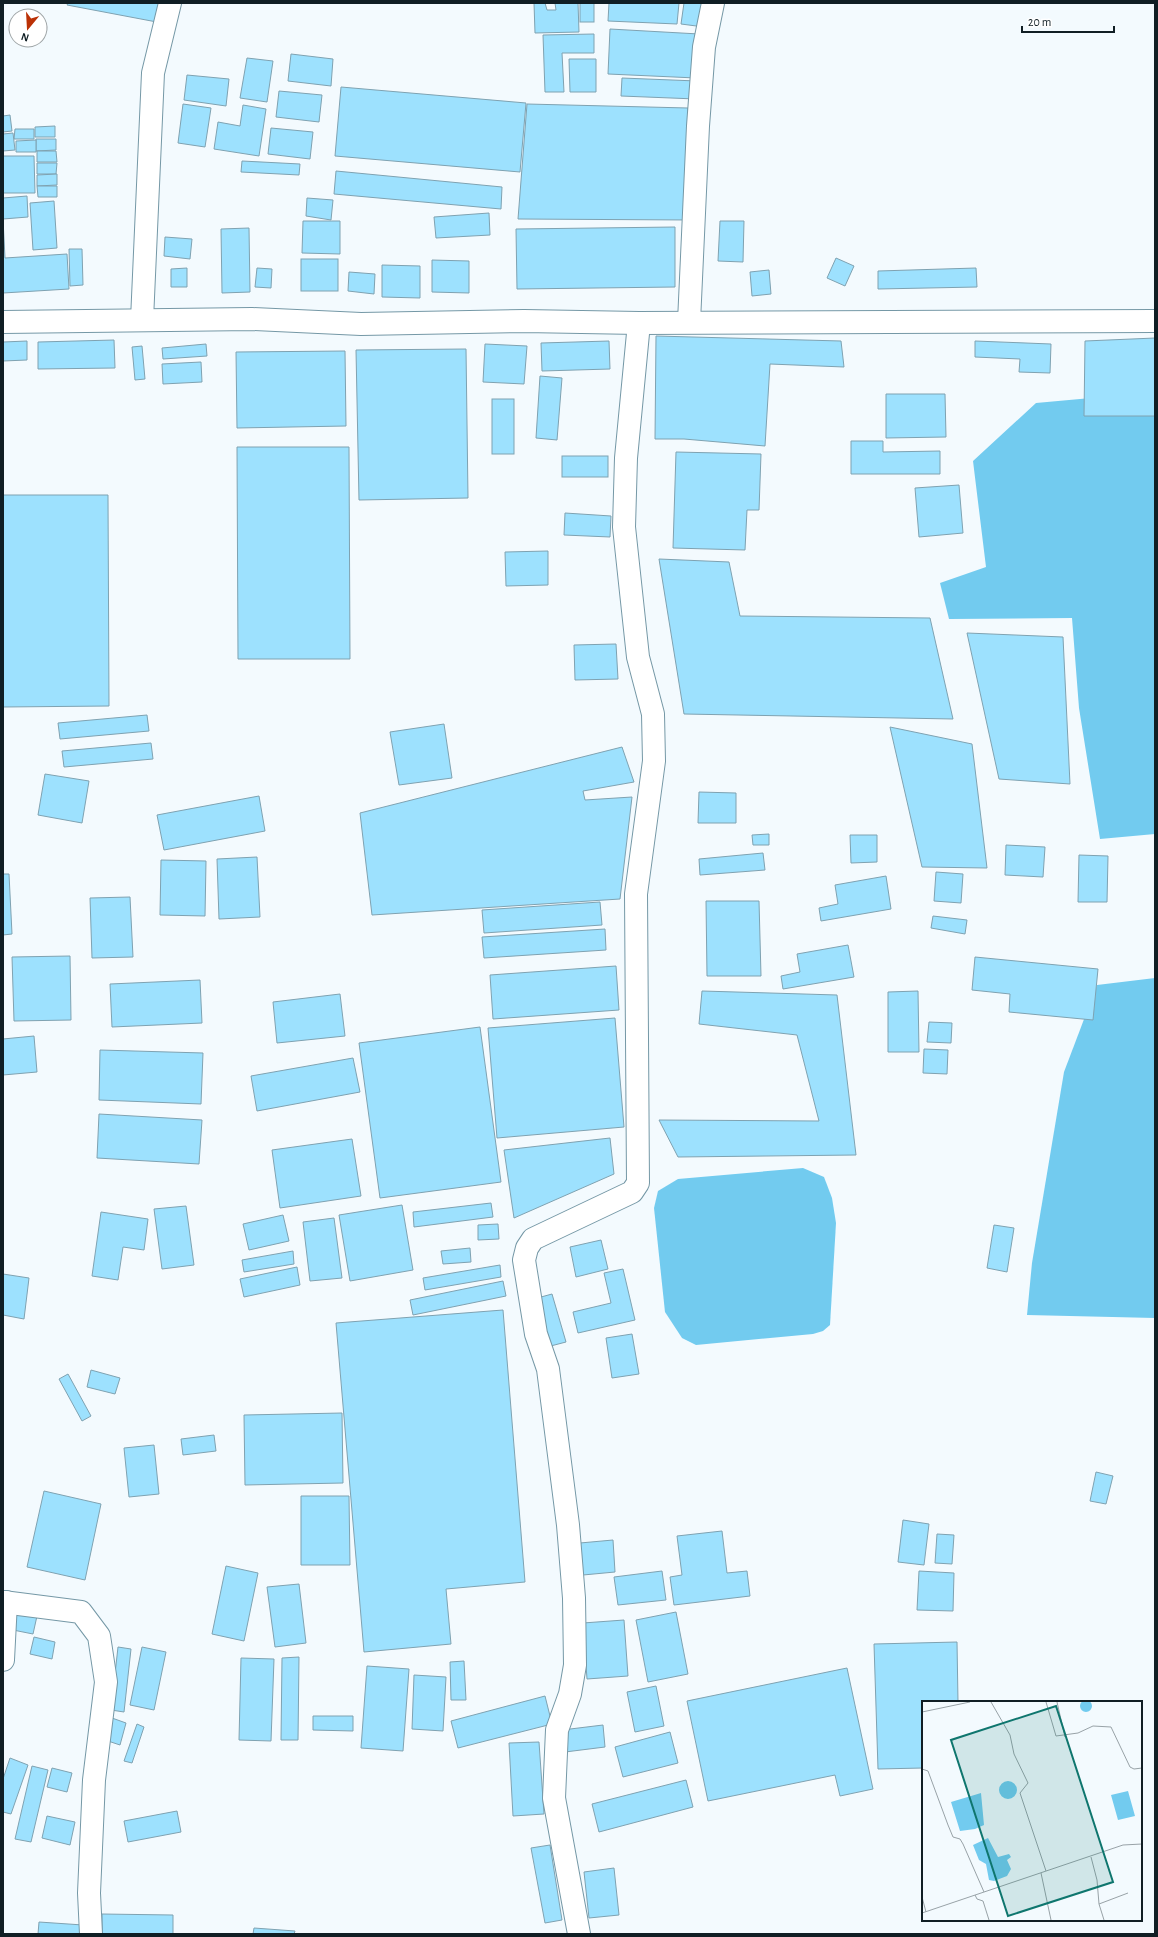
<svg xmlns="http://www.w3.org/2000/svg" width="1158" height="1937" font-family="'Alegreya Sans',sans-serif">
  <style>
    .water { fill: #72cbef }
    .building { fill: #9de1fe; stroke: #7fa2b1 }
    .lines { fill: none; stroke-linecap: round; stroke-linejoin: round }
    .minor-casing { stroke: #7598a6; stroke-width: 24 }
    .minor { stroke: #fff; stroke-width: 22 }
    .inset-road { fill: none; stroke: #98a2a7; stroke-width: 1 }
    .view { fill: #0f766e; fill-opacity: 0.15; stroke: #0f766e; stroke-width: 2 }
    .inset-edge { fill: none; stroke: #101e24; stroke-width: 2 }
  </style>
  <rect width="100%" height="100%" fill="#f3fafe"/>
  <!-- water -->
  <g class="water">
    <polygon points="1102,397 1155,398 1155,834 1100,839 1079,708 1072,618 949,619 940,583 986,567 973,461 1036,403"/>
    <polygon points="1155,978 1155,1318 1027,1315 1032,1263 1064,1072 1097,985"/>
    <polygon points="803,1168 824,1177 832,1198 836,1223 830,1325 823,1331 813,1334 696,1345 682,1338 665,1312 654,1208 658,1191 678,1179"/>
  </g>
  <!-- building -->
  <g class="building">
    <polygon points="68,3 165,3 162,23 67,5"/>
    <polygon points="534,3 545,3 547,10 556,10 555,3 578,3 579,32 535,33"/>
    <rect x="580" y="3" width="14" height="19"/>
    <polygon points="609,3 679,3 677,24 608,21"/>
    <polygon points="684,3 707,3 704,27 681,24"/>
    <polygon points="610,29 699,34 696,78 608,74"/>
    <polygon points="594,34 594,53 562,53 564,92 545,92 543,35"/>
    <polygon points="291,54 333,59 331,86 288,81"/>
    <polygon points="247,58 273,61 267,102 240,98"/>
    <polygon points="569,59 596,59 596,92 570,92"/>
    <polygon points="187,75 229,79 226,106 184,100"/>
    <polygon points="622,78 697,81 696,99 621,96"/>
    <polygon points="341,87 526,103 520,172 335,156"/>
    <polygon points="279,91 322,95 319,122 276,117"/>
    <polygon points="183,104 211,108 205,147 178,143"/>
    <polygon points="527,104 688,108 689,220 518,219"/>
    <polygon points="243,105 266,109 259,156 214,149 218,122 240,126"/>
    <polygon points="10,115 12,131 3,132 3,116"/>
    <polygon points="55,126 55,137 35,137 35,127"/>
    <polygon points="271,128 313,132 310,159 268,154"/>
    <polygon points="15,129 34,129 34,139 14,139"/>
    <polygon points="13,133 15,150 3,151 3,134"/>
    <polygon points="36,139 56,139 56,150 36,151"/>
    <polygon points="36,140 36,152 16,152 16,141"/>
    <polygon points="37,151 56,151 57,162 37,162"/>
    <polygon points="3,156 34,156 35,193 3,193"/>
    <polygon points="242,161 300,164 299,175 241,172"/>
    <polygon points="37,163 57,163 56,174 37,174"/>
    <polygon points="336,171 502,187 501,209 334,194"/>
    <polygon points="57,174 57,185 37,186 37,175"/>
    <polygon points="37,186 57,186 57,197 38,197"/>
    <polygon points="27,196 28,217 3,219 5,258 67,254 69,289 3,293 3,198"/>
    <polygon points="307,198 333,200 331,220 306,216"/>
    <polygon points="54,201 57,248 33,250 30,203"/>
    <polygon points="489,213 490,235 436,238 434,217"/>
    <polygon points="303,221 340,221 340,254 302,253"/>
    <polygon points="720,221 744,221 743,262 718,261"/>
    <polygon points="675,227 675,287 517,289 516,229"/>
    <polygon points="249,228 250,292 222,293 221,229"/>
    <polygon points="165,237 192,239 190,259 164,256"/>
    <polygon points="69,249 82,249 83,285 70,286"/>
    <polygon points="836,258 854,266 845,286 827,278"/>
    <rect x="301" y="259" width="37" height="32"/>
    <polygon points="432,260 469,261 469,293 432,292"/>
    <polygon points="382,265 420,266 420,298 382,297"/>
    <polygon points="187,268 187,287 171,287 171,269"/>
    <polygon points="257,268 272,269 271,288 255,287"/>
    <polygon points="976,268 977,287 878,289 878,271"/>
    <polygon points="769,270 771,294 752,296 750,272"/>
    <polygon points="349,272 375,274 374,294 348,291"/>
    <polygon points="656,336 841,341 844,367 770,364 765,446 684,439 655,439"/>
    <polygon points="1155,338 1155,416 1084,416 1085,341"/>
    <polygon points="114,340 115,368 38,369 38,342"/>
    <polygon points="27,341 27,360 3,361 3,342"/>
    <polygon points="609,341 610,369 542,371 541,343"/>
    <polygon points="975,341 1051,344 1050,373 1019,372 1020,359 975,357"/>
    <polygon points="206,344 207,356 163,359 162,348"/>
    <polygon points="485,344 527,346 524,384 483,382"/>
    <polygon points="142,346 145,379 135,380 132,347"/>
    <polygon points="466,349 468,498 359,500 356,350"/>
    <polygon points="345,351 346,426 237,428 236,352"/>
    <polygon points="201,362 202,382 163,384 162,364"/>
    <polygon points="540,376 562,378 557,440 536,438"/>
    <polygon points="886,394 945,394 946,437 886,438"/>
    <rect x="492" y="399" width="22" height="55"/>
    <polygon points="851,441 883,441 883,452 940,451 940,474 851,474"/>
    <polygon points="237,447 349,447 350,659 238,659"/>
    <polygon points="676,452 761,454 759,510 747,510 745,550 673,548"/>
    <rect x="562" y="456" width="46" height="21"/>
    <polygon points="959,485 963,533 919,537 915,488"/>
    <polygon points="3,495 108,495 109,706 3,707"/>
    <polygon points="565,513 611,516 610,537 564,535"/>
    <polygon points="548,551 548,585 506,586 505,552"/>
    <polygon points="659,559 729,562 740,616 930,618 953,719 684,714"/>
    <polygon points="967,633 1063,637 1070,784 999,779"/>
    <polygon points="616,644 618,679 575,680 574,645"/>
    <polygon points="147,715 149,731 60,739 58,723"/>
    <polygon points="444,724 452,778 399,785 390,732"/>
    <polygon points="890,727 972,744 987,868 922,867"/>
    <polygon points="151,743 153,759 64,767 62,751"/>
    <polygon points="622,747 634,782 583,791 585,800 632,797 620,899 372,915 360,813"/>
    <polygon points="45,774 89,781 82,823 38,815"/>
    <polygon points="699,792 736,793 736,823 698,823"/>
    <polygon points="259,796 265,831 164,850 157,815"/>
    <polygon points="769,834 769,845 753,845 752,835"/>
    <polygon points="850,835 877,835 877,862 851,863"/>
    <polygon points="1006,845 1045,847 1043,877 1005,875"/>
    <polygon points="763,853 765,870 700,875 699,859"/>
    <polygon points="1079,855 1108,856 1107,902 1078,902"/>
    <polygon points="257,857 260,917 219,919 217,859"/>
    <polygon points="161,860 206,861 205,916 160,915"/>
    <polygon points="936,872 963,874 961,903 934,901"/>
    <polygon points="3,874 9,874 12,934 3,935"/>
    <polygon points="886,876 891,909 821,921 819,908 838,904 835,885"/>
    <polygon points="130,897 133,957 92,958 90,898"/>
    <polygon points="706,901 759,901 761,976 707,976"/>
    <polygon points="600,902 602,925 484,933 482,910"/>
    <polygon points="933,916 967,920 965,934 931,928"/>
    <polygon points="605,929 606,950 484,958 482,937"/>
    <polygon points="848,945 854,977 783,989 781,976 800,972 797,954"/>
    <polygon points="70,956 71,1020 14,1021 12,957"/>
    <polygon points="975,957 1098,969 1093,1020 1009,1012 1010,994 972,990"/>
    <polygon points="616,966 619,1010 493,1019 490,975"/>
    <polygon points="200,980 202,1023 112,1027 110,984"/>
    <polygon points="702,991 837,995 856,1155 678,1157 659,1120 819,1121 797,1035 699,1024"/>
    <polygon points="918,991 919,1052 888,1052 888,992"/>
    <polygon points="340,994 345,1036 277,1043 273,1002"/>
    <polygon points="615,1018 624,1127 497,1138 488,1028"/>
    <polygon points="929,1022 952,1023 951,1043 927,1042"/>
    <polygon points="480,1027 501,1182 380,1198 359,1043"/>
    <polygon points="34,1036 37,1072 3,1075 3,1039"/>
    <polygon points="924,1049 948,1050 947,1074 923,1073"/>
    <polygon points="100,1050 203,1053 201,1104 99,1100"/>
    <polygon points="353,1058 360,1092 257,1111 251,1076"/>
    <polygon points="99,1114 202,1120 199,1164 97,1158"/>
    <polygon points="610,1138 614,1174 514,1218 504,1150"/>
    <polygon points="352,1139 361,1196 280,1208 272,1150"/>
    <polygon points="491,1203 493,1217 414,1227 413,1212"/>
    <polygon points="402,1205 413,1270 350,1281 339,1215"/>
    <polygon points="186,1206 194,1265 162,1269 154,1209"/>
    <polygon points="101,1212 148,1219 144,1250 123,1247 118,1280 92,1276"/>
    <polygon points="283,1215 289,1241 249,1250 243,1224"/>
    <polygon points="334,1218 342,1278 310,1281 303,1222"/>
    <polygon points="498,1224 499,1239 478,1240 478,1225"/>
    <polygon points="994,1225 1014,1228 1007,1272 987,1268"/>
    <polygon points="601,1240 608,1269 576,1277 570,1247"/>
    <polygon points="470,1248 471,1262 443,1264 441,1251"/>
    <polygon points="293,1251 294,1264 244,1272 242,1260"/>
    <polygon points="500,1265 501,1277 425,1290 423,1278"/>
    <polygon points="297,1267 300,1285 244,1297 240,1279"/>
    <polygon points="623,1269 635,1320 578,1333 573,1312 611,1303 604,1273"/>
    <polygon points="3,1274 29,1278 24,1319 3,1315"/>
    <polygon points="503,1281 506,1296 413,1315 410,1300"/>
    <polygon points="552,1294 566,1342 543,1348 530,1300"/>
    <polygon points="503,1310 525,1582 446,1589 451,1644 364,1652 336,1323"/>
    <polygon points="632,1334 639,1374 612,1378 606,1338"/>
    <polygon points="91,1370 120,1378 115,1394 87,1387"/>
    <polygon points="68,1374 91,1416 82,1421 59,1379"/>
    <polygon points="342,1413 343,1483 245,1485 244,1415"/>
    <polygon points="214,1435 216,1451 183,1455 181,1439"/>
    <polygon points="154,1445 159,1494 129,1497 124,1448"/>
    <polygon points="1096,1472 1113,1476 1106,1504 1090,1501"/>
    <polygon points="44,1491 101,1504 85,1580 27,1567"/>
    <polygon points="301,1496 349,1496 350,1565 301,1565"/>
    <polygon points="903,1520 929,1524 924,1565 898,1562"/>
    <polygon points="722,1531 727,1573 747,1571 750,1596 674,1605 670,1577 682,1575 677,1536"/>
    <polygon points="937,1534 954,1535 952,1564 935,1563"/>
    <polygon points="613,1540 615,1572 583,1575 580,1543"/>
    <polygon points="226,1566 258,1573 244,1641 212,1634"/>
    <polygon points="662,1571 666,1600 618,1605 614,1577"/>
    <polygon points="919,1571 954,1573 953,1611 917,1610"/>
    <polygon points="299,1584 306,1643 275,1647 267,1587"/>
    <polygon points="11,1611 37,1616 33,1634 8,1629"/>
    <polygon points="676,1612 688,1674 648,1682 636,1620"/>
    <polygon points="624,1620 628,1676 587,1679 583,1623"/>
    <polygon points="34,1637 55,1642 52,1659 30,1654"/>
    <polygon points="957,1642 958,1702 923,1702 923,1768 878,1769 874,1644"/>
    <polygon points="118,1647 131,1649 124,1712 111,1710"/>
    <polygon points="142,1647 166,1652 154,1710 130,1705"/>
    <polygon points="299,1657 298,1740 281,1740 282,1658"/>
    <polygon points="241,1658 274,1659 271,1741 239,1740"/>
    <polygon points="464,1661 466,1700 451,1700 450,1662"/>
    <polygon points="367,1666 409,1669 403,1751 361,1748"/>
    <polygon points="847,1668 873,1789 840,1796 835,1775 708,1801 687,1701"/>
    <polygon points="414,1675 446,1677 443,1731 412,1729"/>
    <polygon points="656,1686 664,1726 635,1732 627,1692"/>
    <polygon points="545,1696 552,1724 458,1748 451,1721"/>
    <polygon points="313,1716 353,1716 353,1731 313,1730"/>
    <polygon points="112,1718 126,1723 120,1745 105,1740"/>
    <polygon points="137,1724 144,1727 132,1763 124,1761"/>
    <polygon points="603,1725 605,1747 565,1752 562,1730"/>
    <polygon points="670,1732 678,1763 623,1777 615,1747"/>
    <polygon points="539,1742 544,1814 513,1816 509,1743"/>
    <polygon points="10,1758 28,1765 11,1814 3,1812 3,1779"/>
    <polygon points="32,1766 48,1770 31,1842 15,1839"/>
    <polygon points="52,1768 72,1773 67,1792 47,1787"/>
    <polygon points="686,1780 693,1807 599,1832 592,1804"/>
    <polygon points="177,1811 181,1832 128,1842 124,1821"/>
    <polygon points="47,1816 75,1822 70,1845 42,1838"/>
    <polygon points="550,1845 562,1920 545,1923 531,1848"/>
    <polygon points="614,1868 619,1915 589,1918 584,1872"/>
    <polygon points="102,1914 173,1915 173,1934 102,1934"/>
    <polygon points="39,1922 83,1925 83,1934 38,1934"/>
    <polygon points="254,1928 295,1931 294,1934 253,1934"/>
  </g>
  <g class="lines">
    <!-- minor casing -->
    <g class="minor-casing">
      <g id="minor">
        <polyline points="142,320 153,73 170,3"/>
        <polyline points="3,322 252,319 361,324 524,321 639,323 1155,321"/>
        <polyline points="689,322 698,126 704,47 713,3"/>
        <polyline points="3,1602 81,1612 99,1636 106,1682 94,1780 89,1893 91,1934"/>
        <polyline points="3,1660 6,1602"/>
        <polyline points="579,1934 554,1798 557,1730 570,1694 575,1665 574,1598 568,1525 548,1369 536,1334 524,1260 527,1248 533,1239 632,1192 638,1183 636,894 654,761 653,714 638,657 624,527 626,458 639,323"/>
      </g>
    </g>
    <!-- minor -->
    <use href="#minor" class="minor"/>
  </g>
  <!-- overview -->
  <g transform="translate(922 1701)">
    <rect width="220" height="220" fill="#f3fafe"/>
    <path d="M158 5a6 6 0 1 1 12 0a6 6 0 1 1-12 0ZM77 89a9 9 0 1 1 18 0a9 9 0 1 1-18 0ZM206 90 213 115 196 119 189 94ZM59 92 62 124 53 128 38 130 29 101ZM66 137 76 156 87 153 89 156 85 159 89 168 85 175 72 180 67 179 64 163 57 159 51 144Z" fill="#72cbef"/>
    <path class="inset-road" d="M69 1 88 34 92 53 106 82 98 92 124 170M124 1 134 35 156 32 171 25 189 26 208 66 212 68 220 67M135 1 143 36M0 11 48 1M0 68 6 70 26 124 31 136 38 138 41 143 62 191M169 156 175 179 177 203M119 172 129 219M53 194 55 198 61 200 67 219M0 196 4 211M0 212 201 144 220 143M182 219 177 203 206 192"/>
    <path class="view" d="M134 5 191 181 86 215 29 39Z"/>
    <rect width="220" height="220" class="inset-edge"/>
  </g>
  <!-- border -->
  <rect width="1158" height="1937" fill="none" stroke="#101e24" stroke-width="8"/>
  <!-- north arrow -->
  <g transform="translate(28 28) rotate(198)"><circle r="19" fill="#ffffff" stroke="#9fa5a7"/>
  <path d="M0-3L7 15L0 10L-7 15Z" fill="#bb3106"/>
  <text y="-6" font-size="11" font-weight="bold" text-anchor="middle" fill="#101e24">N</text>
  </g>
  <!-- scale -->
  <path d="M1022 26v6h92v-6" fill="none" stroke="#101e24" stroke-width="2"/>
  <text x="1028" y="26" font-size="12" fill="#101e24" stroke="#ffffff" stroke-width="3" paint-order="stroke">20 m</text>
</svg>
